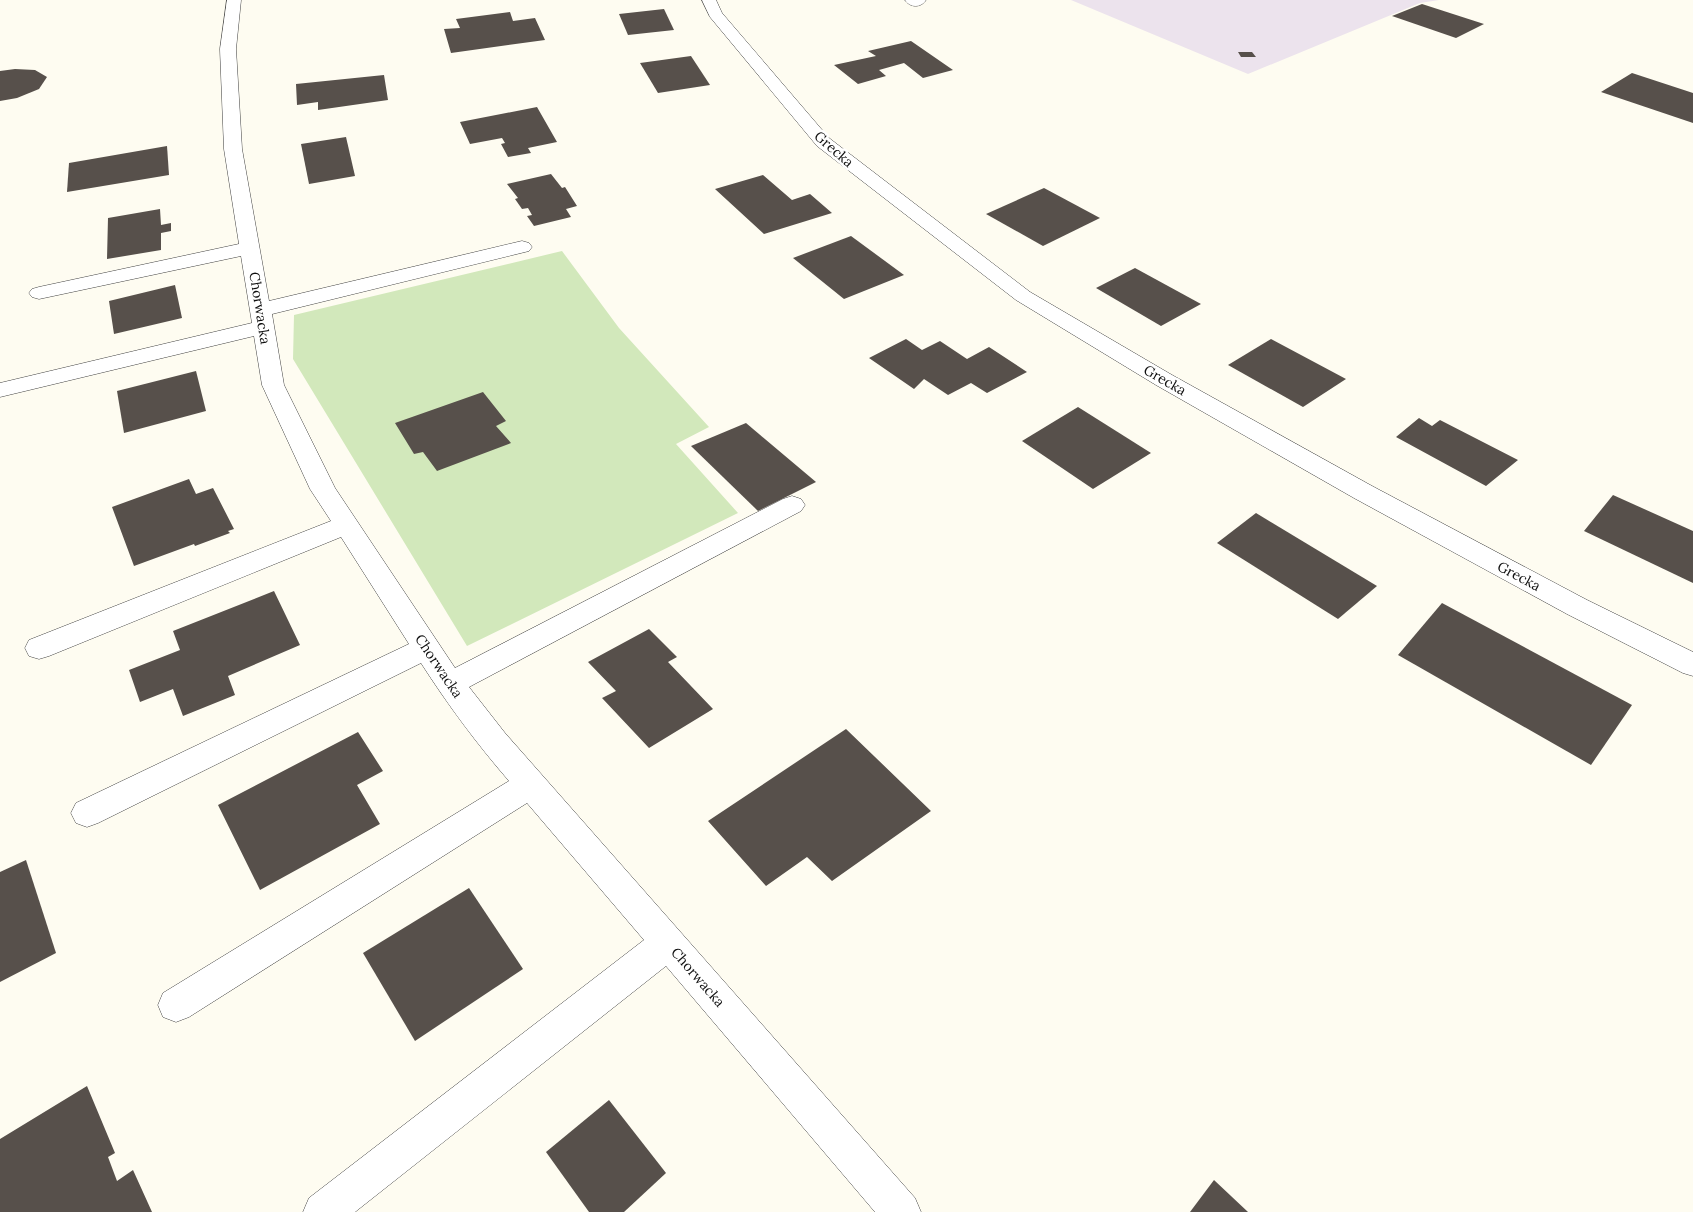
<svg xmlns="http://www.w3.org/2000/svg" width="1693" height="1212" font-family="Lora,serif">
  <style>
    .industrial { fill: #ece3ed }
    .green { fill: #d2e8bb }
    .building { fill: #57504b }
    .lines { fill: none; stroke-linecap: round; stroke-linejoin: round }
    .street-casing { stroke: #424242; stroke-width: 1 }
    .street { fill: #fff; fill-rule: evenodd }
    .labels { text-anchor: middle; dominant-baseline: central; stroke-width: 5; stroke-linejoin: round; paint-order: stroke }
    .street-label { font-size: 14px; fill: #0f0f0f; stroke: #fff }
  </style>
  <rect width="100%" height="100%" fill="#fefcf1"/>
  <!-- industrial -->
  <polygon class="industrial" points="1071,0 1439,0 1420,3 1248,74"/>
  <!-- green -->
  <polygon class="green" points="562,251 619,328 709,427 676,444 738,513 467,646 293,359 294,315"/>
  <!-- building -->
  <g class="building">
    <polygon points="1422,4 1484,24 1456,38 1392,16"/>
    <polygon points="664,9 674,30 628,35 619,14"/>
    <polygon points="510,12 513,21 535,18 545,40 451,53 444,29 460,28 456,19"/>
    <polygon points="911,41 953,70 923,78 904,63 879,70 886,76 858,84 834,65 876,56 868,51"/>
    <polygon points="1238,52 1252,52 1256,57 1241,57"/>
    <polygon points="691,56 710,85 658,93 640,63"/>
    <polygon points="15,69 35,70 47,77 39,89 17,98 0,101 0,71"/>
    <polygon points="1632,73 1693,93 1693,123 1601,92"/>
    <polygon points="384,75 388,100 318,110 318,102 297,105 296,84"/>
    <polygon points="537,107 557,142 528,148 531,153 508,157 501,144 505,143 502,138 470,144 460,122"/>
    <polygon points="346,137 355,176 309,184 301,144"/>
    <polygon points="167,146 169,175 67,192 69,163"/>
    <polygon points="551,174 562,188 565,187 577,206 566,209 571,217 534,226 527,216 532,215 528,208 522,209 515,199 518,198 507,184"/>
    <polygon points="763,175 792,200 810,194 832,213 764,234 715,189"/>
    <polygon points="1044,188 1100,218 1043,246 986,214"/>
    <polygon points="160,209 161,225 171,223 171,231 161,233 161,250 107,259 108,218"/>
    <polygon points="851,236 904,275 844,299 793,258"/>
    <polygon points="1135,268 1201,304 1161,326 1096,288"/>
    <polygon points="175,285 182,318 114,334 109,301"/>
    <polygon points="906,339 922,350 940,341 967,359 989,347 1027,372 987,393 971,383 948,395 924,379 914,389 869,358"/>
    <polygon points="1271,339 1346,379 1303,407 1228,365"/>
    <polygon points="196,371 206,411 124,433 117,391"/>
    <polygon points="483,392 506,421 496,426 511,443 437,471 423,452 414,454 395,423"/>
    <polygon points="1078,407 1151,453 1093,489 1022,441"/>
    <polygon points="1419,418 1432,426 1440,420 1518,460 1486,486 1396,437"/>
    <polygon points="746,423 816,482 758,511 691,446"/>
    <polygon points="189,479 196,494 213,488 234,529 228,531 230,533 195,546 194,544 134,566 112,507"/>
    <polygon points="1613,495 1693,531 1693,583 1584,531"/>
    <polygon points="1256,513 1377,586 1338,619 1217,543"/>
    <polygon points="274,591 300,645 228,676 235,695 183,716 173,689 140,702 129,670 180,650 173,631"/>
    <polygon points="1442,603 1632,705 1591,765 1398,655"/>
    <polygon points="649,629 677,657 668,662 713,709 649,748 602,698 616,691 588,662"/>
    <polygon points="846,729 931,811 832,881 807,857 766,886 708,821"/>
    <polygon points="358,732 383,771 357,785 380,824 260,890 218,805"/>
    <polygon points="26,860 56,953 0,982 0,872"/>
    <polygon points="469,888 523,969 415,1041 363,953"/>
    <polygon points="87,1086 115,1153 108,1157 117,1181 133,1170 152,1212 0,1212 0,1139"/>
    <polygon points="609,1100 666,1173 624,1212 589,1212 546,1152"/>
    <polygon points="1214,1180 1248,1212 1190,1212"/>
  </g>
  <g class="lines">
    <!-- street casing -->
    <g class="street-casing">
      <g id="street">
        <path d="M227 0H241L236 49 242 149 269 301 522 241 529 243 532 247 529 251 272 314 284 385 335 488 455 668 783 499 792 496 801 499 805 505 801 511 469 687 505 733 915 1198 921 1212H875L666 966 355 1212H303L309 1198 644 940 527 803 189 1017 176 1022 163 1017 158 1005 163 993 509 781C477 744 448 705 421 663L98 823 87 827 76 823 71 813 76 803 409 644 341 537 49 656 39 659 29 656 25 648 29 640 331 521 310 489 262 385 254 336 0 397V383L252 323 241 256 39 299 32 297 29 293 32 289 39 287 239 244 224 149 220 49Z"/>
        <polygon points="702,0 716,0 722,13 829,138 1030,292 1172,375 1372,486 1587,600 1693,652 1693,676 1683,673 1567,614 1354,498 1156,385 1016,300 817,146 710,17"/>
        <path d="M905 0H926C921 8 910 8 905 0Z"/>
      </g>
    </g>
    <!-- street -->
    <use href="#street" class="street"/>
  </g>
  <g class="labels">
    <!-- street labels -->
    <g class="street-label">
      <text transform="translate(834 149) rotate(41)">Grecka</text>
      <text transform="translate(260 308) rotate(81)">Chorwacka</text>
      <text transform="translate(1165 380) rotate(30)">Grecka</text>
      <text transform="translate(1519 576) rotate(28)">Grecka</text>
      <text transform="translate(439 666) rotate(56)">Chorwacka</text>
      <text transform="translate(698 977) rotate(49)">Chorwacka</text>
    </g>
  </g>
</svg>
